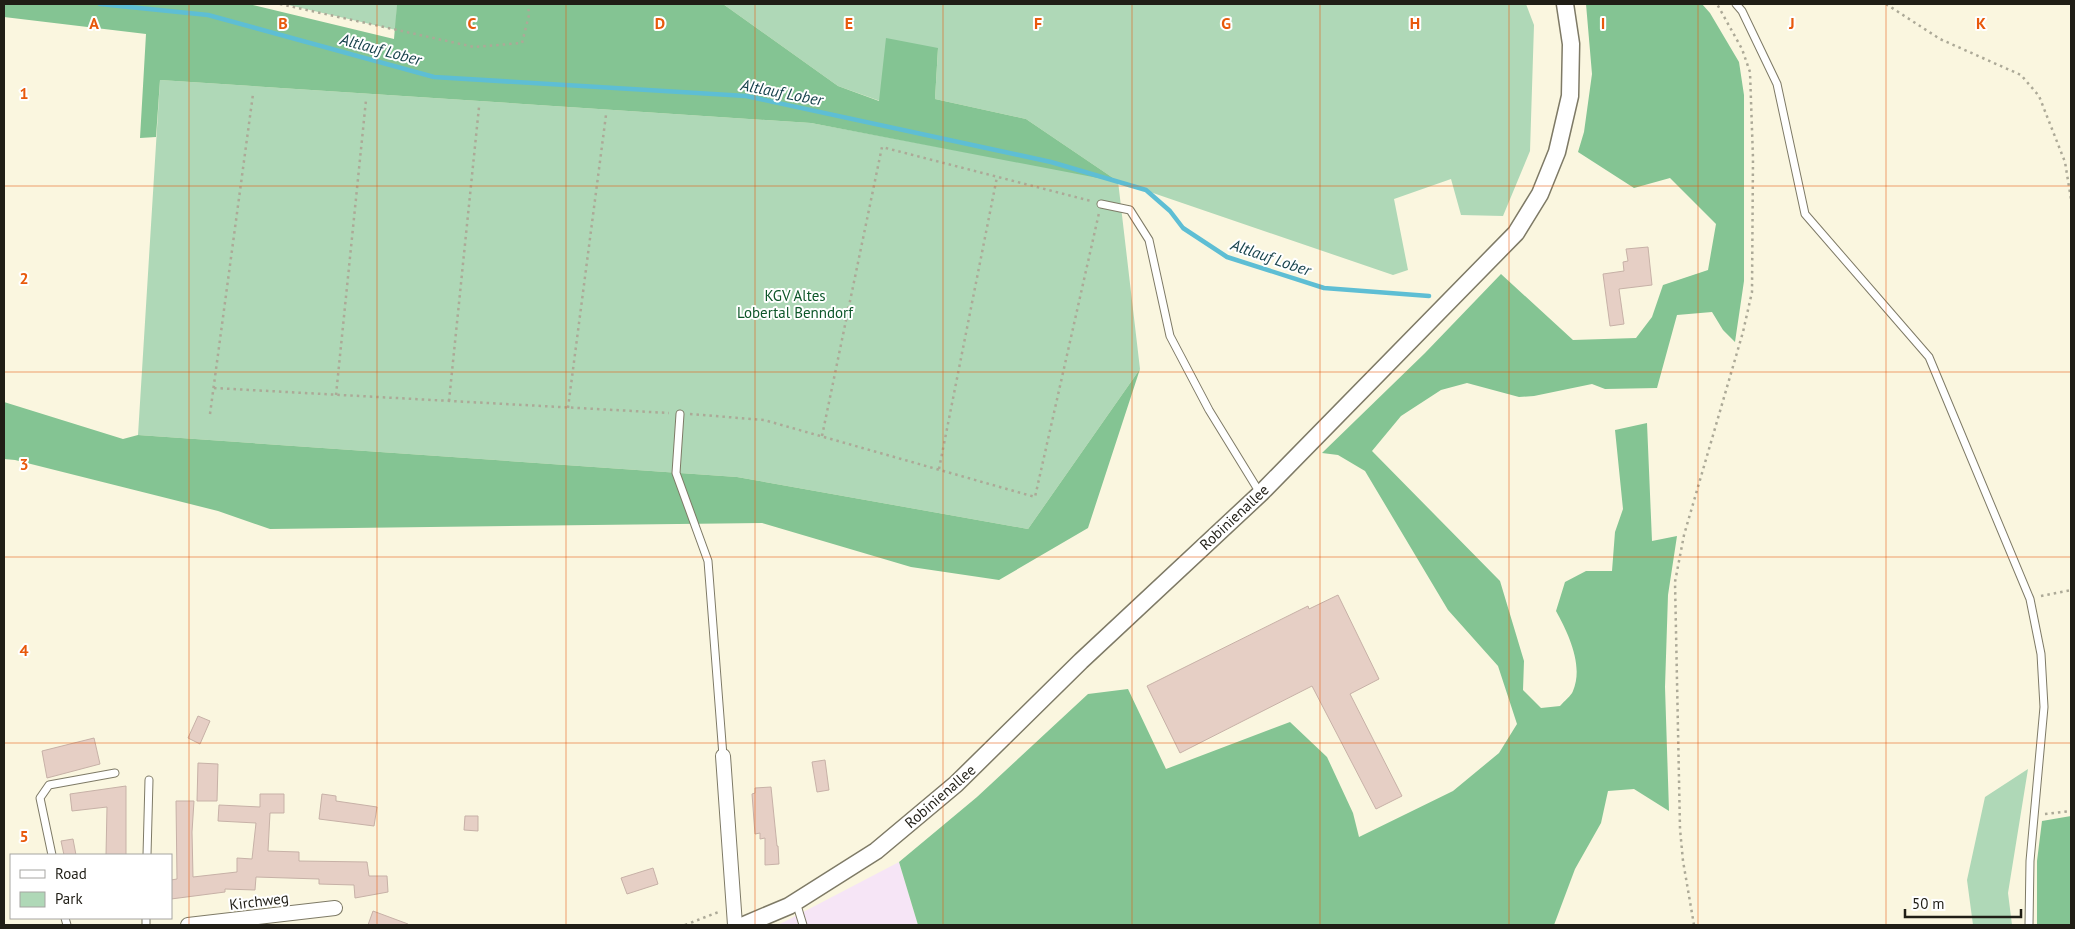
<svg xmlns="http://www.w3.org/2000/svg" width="2075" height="929" font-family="'PT Sans',sans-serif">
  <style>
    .commercial { fill: #f6e5f6 }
    .green { fill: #afd8b7 }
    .forest { fill: #84c493 }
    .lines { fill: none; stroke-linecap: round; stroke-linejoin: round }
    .stream { stroke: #5ebed4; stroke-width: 4.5 }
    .building { fill: #e6cfc5; stroke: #c7b1a7 }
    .service-casing { stroke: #7e7a66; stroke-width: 9 }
    .minor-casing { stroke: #7e7a66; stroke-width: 16 }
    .tertiary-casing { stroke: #7e7a66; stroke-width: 19 }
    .path { stroke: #aca997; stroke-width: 2.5; stroke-dasharray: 2.5 4; stroke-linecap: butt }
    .service { stroke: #fff; stroke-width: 7 }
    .minor { stroke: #fff; stroke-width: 14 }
    .tertiary { stroke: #fff; stroke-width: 16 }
    .grid { fill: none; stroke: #e8590c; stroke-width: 1; stroke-opacity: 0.55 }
    .labels { text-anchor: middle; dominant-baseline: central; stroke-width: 4; stroke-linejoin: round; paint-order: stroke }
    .park-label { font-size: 15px; fill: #0d5629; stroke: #fff }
    .street-label { font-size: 15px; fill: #201e16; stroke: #fff }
    .water-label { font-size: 16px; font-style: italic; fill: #133f49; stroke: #fff }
    .grid-label { font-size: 16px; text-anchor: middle; font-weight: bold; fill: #e8590c; stroke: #fff; stroke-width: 4; stroke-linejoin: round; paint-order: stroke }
  </style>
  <rect width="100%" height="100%" fill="#faf6df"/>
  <!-- commercial -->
  <polygon class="commercial" points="899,862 918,925 777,925 784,922"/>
  <!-- green -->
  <g class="green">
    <polygon points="284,4 397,4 396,30"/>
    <polygon points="723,4 1526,4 1534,25 1530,151 1503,216 1461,215 1451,179 1394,199 1408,270 1393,275 1118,181 1140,369 1028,529 737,477 138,435 160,80 811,123 1116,180 1026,119 935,99 938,49 880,101 838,86"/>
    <polygon points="2028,769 2008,893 2012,925 1973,925 1967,880 1985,797"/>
  </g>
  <!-- forest -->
  <g class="forest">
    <polygon points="4,4 249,4 394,39 397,4 723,4 838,86 879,101 886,38 938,48 935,99 1026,119 1119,182 811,123 160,80 156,137 140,138 146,34 4,17"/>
    <path d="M1586 4H1702L1710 13 1739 62 1744 95V281L1735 342 1723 330 1712 312 1677 315 1657 388 1605 389 1592 384 1534 396 1519 397 1467 383 1441 390 1401 416 1372 451 1500 581 1524 661 1523 690 1541 708 1560 706C1564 701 1571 696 1573 691 1584 665 1568 633 1556 611L1565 582 1586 571H1612L1615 532 1623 509 1615 430 1647 423 1652 541 1677 536 1668 595 1665 687 1669 811 1634 789 1608 791 1601 823 1575 869 1554 925H918L899 862 977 797 1088 694 1128 689 1166 769 1290 722 1327 757 1353 813 1359 837 1453 791 1499 753 1517 724 1498 666 1448 610 1365 471 1338 455 1322 453 1425 353 1501 274 1573 340 1636 338 1652 317 1663 285 1708 270 1716 224 1670 178 1634 188 1578 152 1584 132 1592 74Z"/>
    <polygon points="1140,369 1088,528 999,580 911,567 762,523 270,529 218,511 15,460 4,459 4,402 123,439 138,435 737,477 1028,529"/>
    <polygon points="2071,816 2071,925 2037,925 2037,861 2042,821"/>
  </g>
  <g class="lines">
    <!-- stream -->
    <polyline class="stream" points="100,4 208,15 434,77 746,96 1051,162 1146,190 1170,211 1183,228 1227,257 1324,288 1429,296"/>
  </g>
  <!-- building -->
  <g class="building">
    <polygon points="1648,247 1652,285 1619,289 1624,324 1610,326 1603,274 1624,271 1623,262 1628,261 1626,249"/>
    <polygon points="1338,595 1379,679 1350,694 1402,796 1376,809 1312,686 1180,753 1147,686 1308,606 1309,609"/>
    <polygon points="198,716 210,721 200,744 188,738"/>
    <polygon points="94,738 100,764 47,778 42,751"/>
    <polygon points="825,760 829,790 817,792 812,762"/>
    <polygon points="198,763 218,764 217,801 197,801"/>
    <polygon points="126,786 126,855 106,855 107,807 72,811 70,794"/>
    <polygon points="771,787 777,846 778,846 779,864 765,865 765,838 760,839 760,833 755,834 752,794 755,793 755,788"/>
    <polygon points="260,794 284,794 284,813 270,813 268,851 299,852 299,861 367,862 369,876 387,876 388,892 355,898 354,885 319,884 319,879 256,877 255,890 225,889 225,892 171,899 171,880 177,879 176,801 194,801 192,832 193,877 237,872 237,858 252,859 256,823 218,821 219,805 260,807"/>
    <polygon points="322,794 336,796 336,801 377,807 374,826 319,819"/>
    <polygon points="465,816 478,816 478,831 464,830"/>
    <polygon points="73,839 76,855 64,855 61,841"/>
    <polygon points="653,868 658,884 627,894 621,878"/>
    <polygon points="373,911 408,924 408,925 368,925"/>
  </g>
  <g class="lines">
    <!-- service casing -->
    <g class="service-casing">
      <g id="service">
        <polyline points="1736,4 1742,11 1777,84 1805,214 1929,357 2030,599 2041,654 2044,707 2030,861 2029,925"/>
        <polyline points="1101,204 1130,210 1149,240 1170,336 1209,410 1260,493"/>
        <polyline points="680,414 676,473 708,561 723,756"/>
        <polyline points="52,855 40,798 49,785 115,773"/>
        <polyline points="147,855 149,780"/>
        <polyline points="796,902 803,925"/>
        <polyline points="65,918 67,925"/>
        <polyline points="146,925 146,918"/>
      </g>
    </g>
    <!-- minor casing -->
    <g class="minor-casing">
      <g id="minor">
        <polyline points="723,756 735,925"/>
        <polyline points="188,925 335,908"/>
      </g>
    </g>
    <!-- tertiary casing -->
    <g class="tertiary-casing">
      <polyline id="tertiary" points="744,925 789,906 876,851 956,784 1081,661 1261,493 1516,233 1540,194 1557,152 1570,96 1571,44 1565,4"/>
    </g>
    <!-- path -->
    <g class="path">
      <polyline points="280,4 474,47 522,43 529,15 528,4"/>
      <polyline points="1886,4 1940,39 2021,75 2039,96 2065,162 2071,199"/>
      <polyline points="214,388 669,413"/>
      <polyline points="336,395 366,100"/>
      <polyline points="449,401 479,107"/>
      <polyline points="568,408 606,115"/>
      <polyline points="210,414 253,94"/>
      <polyline points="690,414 764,420 1035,497 1099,213"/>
      <polyline points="822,436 882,147 1091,201"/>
      <polyline points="939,469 997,177"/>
      <polyline points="2041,596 2071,590"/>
      <polyline points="2045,814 2071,811"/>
      <polyline points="685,925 721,911"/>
      <polyline points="1694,925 1683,861 1680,829 1675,582 1684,535 1743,332 1752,292 1753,158 1750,72 1742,49 1717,4"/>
    </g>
    <!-- service -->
    <use href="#service" class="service"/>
    <!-- minor -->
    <use href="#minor" class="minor"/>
    <!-- tertiary -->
    <use href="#tertiary" class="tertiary"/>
  </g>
  <!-- grid -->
  <path class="grid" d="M189 4V925M377 4V925M566 4V925M755 4V925M943 4V925M1132 4V925M1320 4V925M1509 4V925M1698 4V925M1886 4V925M4 186H2071M4 372H2071M4 557H2071M4 743H2071"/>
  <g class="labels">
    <!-- park labels -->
    <g class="park-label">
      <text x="795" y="295">KGV Altes<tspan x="795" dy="17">Lobertal Benndorf</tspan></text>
    </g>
    <!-- street labels -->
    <g class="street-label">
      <text transform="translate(1234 517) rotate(-43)">Robinienallee</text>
      <text transform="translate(940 796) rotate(-41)">Robinienallee</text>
      <text transform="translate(259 901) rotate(-7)">Kirchweg</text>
    </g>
    <!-- water labels -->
    <g class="water-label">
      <text transform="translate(381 49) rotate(15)">Altlauf Lober</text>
      <text transform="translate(782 92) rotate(11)">Altlauf Lober</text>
      <text transform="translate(1271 257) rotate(19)">Altlauf Lober</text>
    </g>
  </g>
  <g class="grid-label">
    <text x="94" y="29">A</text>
    <text x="283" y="29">B</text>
    <text x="472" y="29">C</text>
    <text x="660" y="29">D</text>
    <text x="849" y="29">E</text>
    <text x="1038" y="29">F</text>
    <text x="1226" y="29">G</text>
    <text x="1415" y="29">H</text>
    <text x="1603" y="29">I</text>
    <text x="1792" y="29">J</text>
    <text x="1981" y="29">K</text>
    <text x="24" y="99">1</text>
    <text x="24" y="284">2</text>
    <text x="24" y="470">3</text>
    <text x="24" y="656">4</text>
    <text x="24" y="842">5</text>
  </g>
  <!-- border -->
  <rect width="2075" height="929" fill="none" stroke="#201e16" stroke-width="10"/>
  <!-- legend -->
  <rect x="10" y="854" width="162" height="65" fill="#ffffff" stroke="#a6a5a2"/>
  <rect x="20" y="870" width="25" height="8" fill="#ffffff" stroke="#a6a5a2"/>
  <text x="55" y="879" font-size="15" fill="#201e16">Road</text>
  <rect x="20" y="892" width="25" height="15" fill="#afd8b7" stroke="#a6a5a2"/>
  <text x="55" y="904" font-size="15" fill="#201e16">Park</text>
  <!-- scale -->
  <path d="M1905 909v8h116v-8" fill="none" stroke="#201e16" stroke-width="2.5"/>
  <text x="1912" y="909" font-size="15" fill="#201e16" stroke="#ffffff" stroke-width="4" paint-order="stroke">50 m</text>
</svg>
